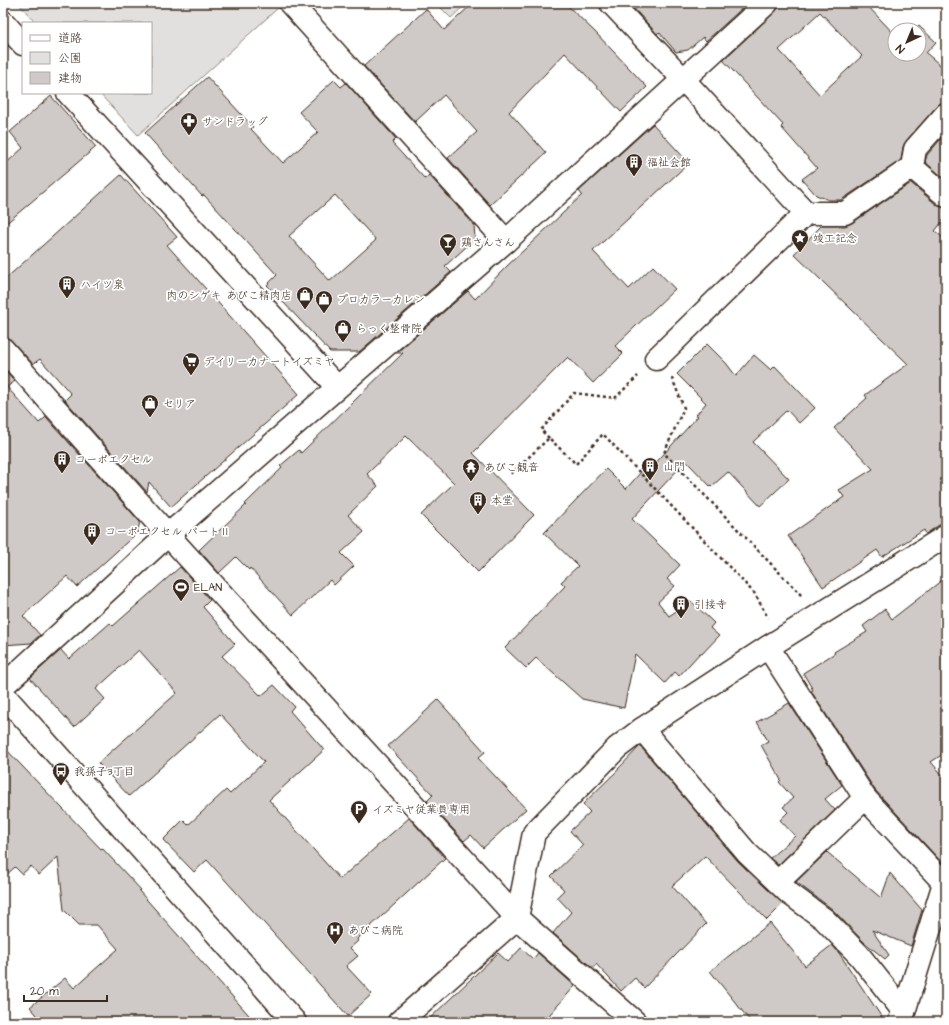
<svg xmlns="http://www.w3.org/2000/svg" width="949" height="1025" font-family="'Architects Daughter','Klee One',sans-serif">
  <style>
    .green { fill: #e2e0de; stroke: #8e857e }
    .building { fill: #cfcac7; stroke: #3b2a1e; fill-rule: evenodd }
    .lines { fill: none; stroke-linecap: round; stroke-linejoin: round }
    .street-casing { stroke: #3b2a1e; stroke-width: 25 }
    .secondary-casing { stroke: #3b2a1e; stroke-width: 25 }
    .path { stroke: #3b2a1e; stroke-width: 2.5; stroke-dasharray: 3 3; stroke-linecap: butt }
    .street { stroke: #fff; stroke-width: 22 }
    .secondary { stroke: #fff; stroke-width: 22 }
    .labels { text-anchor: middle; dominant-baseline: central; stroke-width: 3.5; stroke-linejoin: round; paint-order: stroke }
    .poi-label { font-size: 11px; fill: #3b2a1e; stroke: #fff; text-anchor: start }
  </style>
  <rect width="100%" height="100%" fill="#fff"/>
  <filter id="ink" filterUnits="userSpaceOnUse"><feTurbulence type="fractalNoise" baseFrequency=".025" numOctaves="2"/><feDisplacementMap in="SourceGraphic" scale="8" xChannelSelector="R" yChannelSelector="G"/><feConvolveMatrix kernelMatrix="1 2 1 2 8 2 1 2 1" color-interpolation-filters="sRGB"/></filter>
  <g filter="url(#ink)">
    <!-- green -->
    <g class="green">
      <polygon points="18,3 274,3 278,8 138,135 99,93 151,93 151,23 36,23"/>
      <polygon points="436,3 467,3 451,18"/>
    </g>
    <!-- building -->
    <g class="building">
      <polygon points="473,3 565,3 595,32 647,87 621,112 565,53 509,112 546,153 490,205 448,158 477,132 444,95 415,122 364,66 426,9 444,30"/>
      <polygon points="629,3 748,3 706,41 703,37 688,50 676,52 659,32 657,34"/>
      <path d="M779 3H865L895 35V54H919V30H915L919 26 936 42 926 53 946 70V102H942L937 106 906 141 903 147 901 160 841 200H829L816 195 802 179 817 168 781 127 783 125 723 60 775 12 779 7ZM820 12 862 56 820 95 779 50Z"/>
      <path d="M207 77 253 127 251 129 283 163 318 132 299 112 334 80 341 87 346 83 396 139 392 143 425 179 429 175 474 225 475 239 445 266 451 272 359 352H330L267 285 277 275 204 195 202 196 145 133ZM335 195 376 240 330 281 289 236Z"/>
      <polygon points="51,96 96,147 3,226 3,166 23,148 10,132"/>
      <polygon points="653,124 689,163 593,251 629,289 653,266 675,289 615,346 623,354 593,383 568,357 473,453 534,515 478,572 421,515 454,483 406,436 367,474 378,486 348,515 364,532 341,553 354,566 334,585 330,580 293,615 250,568 249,570 236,557 219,573 199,550 246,505 245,504 282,468 280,466 299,450 301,453 403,353 396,353 468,291 475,299 507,266 582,195 579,191"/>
      <polygon points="946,133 946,180 925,162 927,155"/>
      <polygon points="121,175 177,237 167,245 299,394 171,507 149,482 147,492 65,400 71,394 40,359 33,364 12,341 7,337 3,337 3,281"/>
      <polygon points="911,183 938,206 946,208 946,217 935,231 946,240 946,524 939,525 926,534 924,530 882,557 877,550 823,587 788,536 844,497 839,490 873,469 834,428 867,398 865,395 908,364 794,254 821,226 845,226 852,223"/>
      <polygon points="707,344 726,363 736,376 754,355 771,370 775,366 815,408 799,423 787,410 753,442 789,479 760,506 728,472 711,487 686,461 632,519 680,565 667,579 675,586 658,602 669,616 691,601 714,623 710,628 719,636 702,654 700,653 679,676 675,672 665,683 635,654 624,708 582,699 536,658 526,668 505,648 565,586 561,582 578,566 544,533 606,469 626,489 648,464 652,467 698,416 696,415 706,403 677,374"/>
      <polygon points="3,368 15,381 7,387 39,423 46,417 140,522 137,533 77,587 67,576 23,616 40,635 31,643 3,645"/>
      <polygon points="180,567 210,600 203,607 235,644 222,656 261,696 274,685 294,706 290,711 324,750 269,800 340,879 409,818 445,858 357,939 358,941 350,948 358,956 346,966 372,994 348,1016 207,860 194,872 163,840 183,820 188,825 226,790 230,794 264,762 220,714 129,796 98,763 177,693 139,650 96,689 105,699 74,727 30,678 61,650 69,659 110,623 113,626"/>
      <polygon points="946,577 946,752 931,762 946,779 946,867 875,790 811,691 813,690 803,673 835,653 834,652 867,632 863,626 885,609 892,619"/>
      <polygon points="438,700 485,752 478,758 526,809 483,848 471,835 464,841 427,801 433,795 388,746"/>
      <polygon points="789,703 842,785 825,799 835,810 778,865 770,858 795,836 780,820 788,812 783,807 793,798 779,782 781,780 761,745 768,741 757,722"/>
      <polygon points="3,746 101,849 102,848 141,890 139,891 255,1022 43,1022 30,1007 65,978 74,988 118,949 97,925 79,925 64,910 58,857 39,875 31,866 22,874 15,867 3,878"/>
      <polygon points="640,746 738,861 783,904 767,920 705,856 672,886 706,924 644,988 635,978 621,991 596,964 594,967 591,967 553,933 571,912 557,897 564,890 551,876 583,845 570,831 590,812 583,804 619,769 618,769"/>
      <polygon points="827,852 881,898 890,873 922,910 911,946 872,930 889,955 885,959 864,942 832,909 796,882"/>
      <polygon points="770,923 805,966 832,945 839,953 885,1022 751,1022 710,971"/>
      <polygon points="521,948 533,959 538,953 575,986 543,1022 426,1022 498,953 508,962"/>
    </g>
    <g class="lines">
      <!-- street casing -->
      <g class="street-casing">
        <g id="street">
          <polyline points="290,3 506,241"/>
          <polyline points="611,3 683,79 806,213 656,359"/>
          <polyline points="3,22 23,44"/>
          <polyline points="68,93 337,387"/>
          <polyline points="912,167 915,149 946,114"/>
          <polyline points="806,213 845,213 912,167 946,196"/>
          <polyline points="3,349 168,535 517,918 635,1022"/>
          <polyline points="768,647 865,798 946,885"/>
          <polyline points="3,686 168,535 506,241 767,3"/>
          <polyline points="642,729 747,853 790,894 824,919 859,955 904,1012"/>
          <polyline points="778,882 865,798"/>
          <polyline points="399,1022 517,918 534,833 617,748 642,729 768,647 946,536"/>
          <polyline points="899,1022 904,1012 944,883"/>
        </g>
      </g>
      <!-- secondary casing -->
      <g class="secondary-casing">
        <polyline id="secondary" points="3,694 295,1022"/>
      </g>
      <!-- path -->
      <g class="path">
        <polyline points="672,378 684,408 664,453 802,596"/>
        <polyline points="549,438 541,430 574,393 615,398 638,376"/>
        <polyline points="511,474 549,438 576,464 603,434 755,594 768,618"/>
      </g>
      <!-- street -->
      <use href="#street" class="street"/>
      <!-- secondary -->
      <use href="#secondary" class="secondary"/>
    </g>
  </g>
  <!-- icons -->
  <defs>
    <g id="pharmacy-pin" transform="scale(0.9)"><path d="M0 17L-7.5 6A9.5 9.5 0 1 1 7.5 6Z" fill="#3b2a1e" stroke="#fff"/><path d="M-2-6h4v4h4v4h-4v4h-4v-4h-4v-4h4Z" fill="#fff"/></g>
    <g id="building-pin" transform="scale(0.9)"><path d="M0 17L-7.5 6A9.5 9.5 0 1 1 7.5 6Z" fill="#3b2a1e" stroke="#fff"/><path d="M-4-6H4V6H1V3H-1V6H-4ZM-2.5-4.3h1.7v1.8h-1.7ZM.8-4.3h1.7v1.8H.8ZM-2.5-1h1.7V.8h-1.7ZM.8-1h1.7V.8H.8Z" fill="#fff"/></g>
    <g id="sight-pin" transform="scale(0.9)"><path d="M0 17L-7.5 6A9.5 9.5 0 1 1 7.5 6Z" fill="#3b2a1e" stroke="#fff"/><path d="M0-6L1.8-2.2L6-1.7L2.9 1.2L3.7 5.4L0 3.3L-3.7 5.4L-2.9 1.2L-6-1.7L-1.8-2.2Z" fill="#fff"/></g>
    <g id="bar-pin" transform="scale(0.9)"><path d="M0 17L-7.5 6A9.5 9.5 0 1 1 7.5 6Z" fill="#3b2a1e" stroke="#fff"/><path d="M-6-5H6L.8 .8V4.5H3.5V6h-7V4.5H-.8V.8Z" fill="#fff"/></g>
    <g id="shop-pin" transform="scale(0.9)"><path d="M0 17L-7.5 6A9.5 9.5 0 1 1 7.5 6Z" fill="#3b2a1e" stroke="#fff"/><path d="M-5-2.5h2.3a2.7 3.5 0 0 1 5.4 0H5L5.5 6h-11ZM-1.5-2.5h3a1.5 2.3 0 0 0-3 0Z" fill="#fff"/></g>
    <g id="supermarket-pin" transform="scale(0.9)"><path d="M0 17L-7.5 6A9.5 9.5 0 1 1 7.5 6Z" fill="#3b2a1e" stroke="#fff"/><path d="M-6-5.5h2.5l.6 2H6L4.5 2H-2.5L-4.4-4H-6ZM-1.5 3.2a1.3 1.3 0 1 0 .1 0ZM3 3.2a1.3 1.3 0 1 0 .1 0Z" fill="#fff"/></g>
    <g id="temple-pin" transform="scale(0.9)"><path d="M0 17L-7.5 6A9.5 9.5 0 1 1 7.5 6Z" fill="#3b2a1e" stroke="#fff"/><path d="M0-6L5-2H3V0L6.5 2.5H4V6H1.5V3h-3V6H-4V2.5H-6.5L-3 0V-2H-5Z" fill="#fff"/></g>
    <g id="stadium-pin" transform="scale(0.9)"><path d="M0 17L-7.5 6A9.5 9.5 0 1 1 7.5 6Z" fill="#3b2a1e" stroke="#fff"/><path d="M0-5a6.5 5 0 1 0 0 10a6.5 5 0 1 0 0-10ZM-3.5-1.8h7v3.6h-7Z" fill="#fff"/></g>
    <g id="bus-pin" transform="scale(0.9)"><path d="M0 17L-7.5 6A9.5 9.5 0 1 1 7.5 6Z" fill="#3b2a1e" stroke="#fff"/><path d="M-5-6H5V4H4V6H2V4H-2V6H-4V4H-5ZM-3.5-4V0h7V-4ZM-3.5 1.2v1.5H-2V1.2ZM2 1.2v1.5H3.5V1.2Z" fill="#fff"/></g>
    <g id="parking-pin" transform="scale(0.9)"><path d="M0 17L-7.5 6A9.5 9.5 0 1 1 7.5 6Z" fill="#3b2a1e" stroke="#fff"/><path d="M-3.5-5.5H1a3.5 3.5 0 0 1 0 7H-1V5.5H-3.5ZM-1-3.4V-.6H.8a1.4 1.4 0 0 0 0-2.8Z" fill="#fff"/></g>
    <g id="hospital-pin" transform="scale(0.9)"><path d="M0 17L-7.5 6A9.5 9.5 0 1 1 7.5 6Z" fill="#3b2a1e" stroke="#fff"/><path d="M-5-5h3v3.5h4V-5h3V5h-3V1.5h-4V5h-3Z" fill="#fff"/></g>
  </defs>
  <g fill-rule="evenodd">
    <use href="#pharmacy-pin" x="189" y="121"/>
    <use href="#building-pin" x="634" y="162"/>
    <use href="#sight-pin" x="800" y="238"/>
    <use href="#bar-pin" x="448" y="242"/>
    <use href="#building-pin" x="67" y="284"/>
    <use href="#shop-pin" x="305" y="295"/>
    <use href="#shop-pin" x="324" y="299"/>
    <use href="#shop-pin" x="343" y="328"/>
    <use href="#supermarket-pin" x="191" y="361"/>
    <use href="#shop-pin" x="150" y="403"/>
    <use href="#building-pin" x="62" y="459"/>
    <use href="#building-pin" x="650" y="466"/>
    <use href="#temple-pin" x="471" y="467"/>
    <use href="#building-pin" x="478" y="500"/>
    <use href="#building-pin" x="92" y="531"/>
    <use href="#stadium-pin" x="181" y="587"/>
    <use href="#building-pin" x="681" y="604"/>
    <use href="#bus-pin" x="61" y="771"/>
    <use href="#parking-pin" x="359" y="809"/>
    <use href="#hospital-pin" x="335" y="930"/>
  </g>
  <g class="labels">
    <!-- poi labels -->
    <g class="poi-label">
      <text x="202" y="121">サンドラッグ</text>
      <text x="647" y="162">福祉会館</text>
      <text x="813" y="238">竣工記念</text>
      <text x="461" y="242">鶏さんさん</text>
      <text x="80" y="284">ハイツ泉</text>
      <text x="292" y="295" text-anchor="end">肉のシゲキ あびこ精肉店</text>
      <text x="337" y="299">プロカラーカレン</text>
      <text x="356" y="328">らっく整骨院</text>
      <text x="204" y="361">デイリーカナートイズミヤ</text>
      <text x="163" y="403">セリア</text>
      <text x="75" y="459">コーポエクセル</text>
      <text x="663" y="466">山門</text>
      <text x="484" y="467">あびこ観音</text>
      <text x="491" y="500">本堂</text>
      <text x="105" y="531">コーポエクセル パートⅡ</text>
      <text x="194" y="587">ELAN</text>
      <text x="694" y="604">引接寺</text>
      <text x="74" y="771">我孫子3丁目</text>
      <text x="372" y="809">イズミヤ従業員専用</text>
      <text x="348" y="930">あびこ病院</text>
    </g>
  </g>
  <!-- margin -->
  <rect width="949" height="1025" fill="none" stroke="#fff" stroke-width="16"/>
  <rect x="8" y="8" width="933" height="1009" fill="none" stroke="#3b2a1e" stroke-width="1.5" filter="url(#ink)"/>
  <!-- legend -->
  <rect x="22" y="22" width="130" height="72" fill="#ffffff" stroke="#b1aaa5"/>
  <rect x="30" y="35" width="20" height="6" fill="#ffffff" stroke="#b1aaa5"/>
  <text x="58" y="42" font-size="12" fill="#3b2a1e">道路</text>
  <rect x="30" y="52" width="20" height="12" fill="#e2e0de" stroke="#b1aaa5"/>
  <text x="58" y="62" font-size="12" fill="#3b2a1e">公園</text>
  <rect x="30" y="72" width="20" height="12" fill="#cfcac7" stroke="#b1aaa5"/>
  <text x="58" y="82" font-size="12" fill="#3b2a1e">建物</text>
  <!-- north arrow -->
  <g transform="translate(907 42) rotate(224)"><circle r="19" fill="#ffffff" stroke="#b1aaa5"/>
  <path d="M0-3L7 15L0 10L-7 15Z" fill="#3b2a1e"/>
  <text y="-6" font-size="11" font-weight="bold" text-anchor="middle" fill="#3b2a1e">N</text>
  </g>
  <!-- scale -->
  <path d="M24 995v6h83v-6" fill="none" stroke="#3b2a1e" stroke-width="2"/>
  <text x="30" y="995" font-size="12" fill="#3b2a1e" stroke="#ffffff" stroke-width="3" paint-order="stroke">20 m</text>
</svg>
